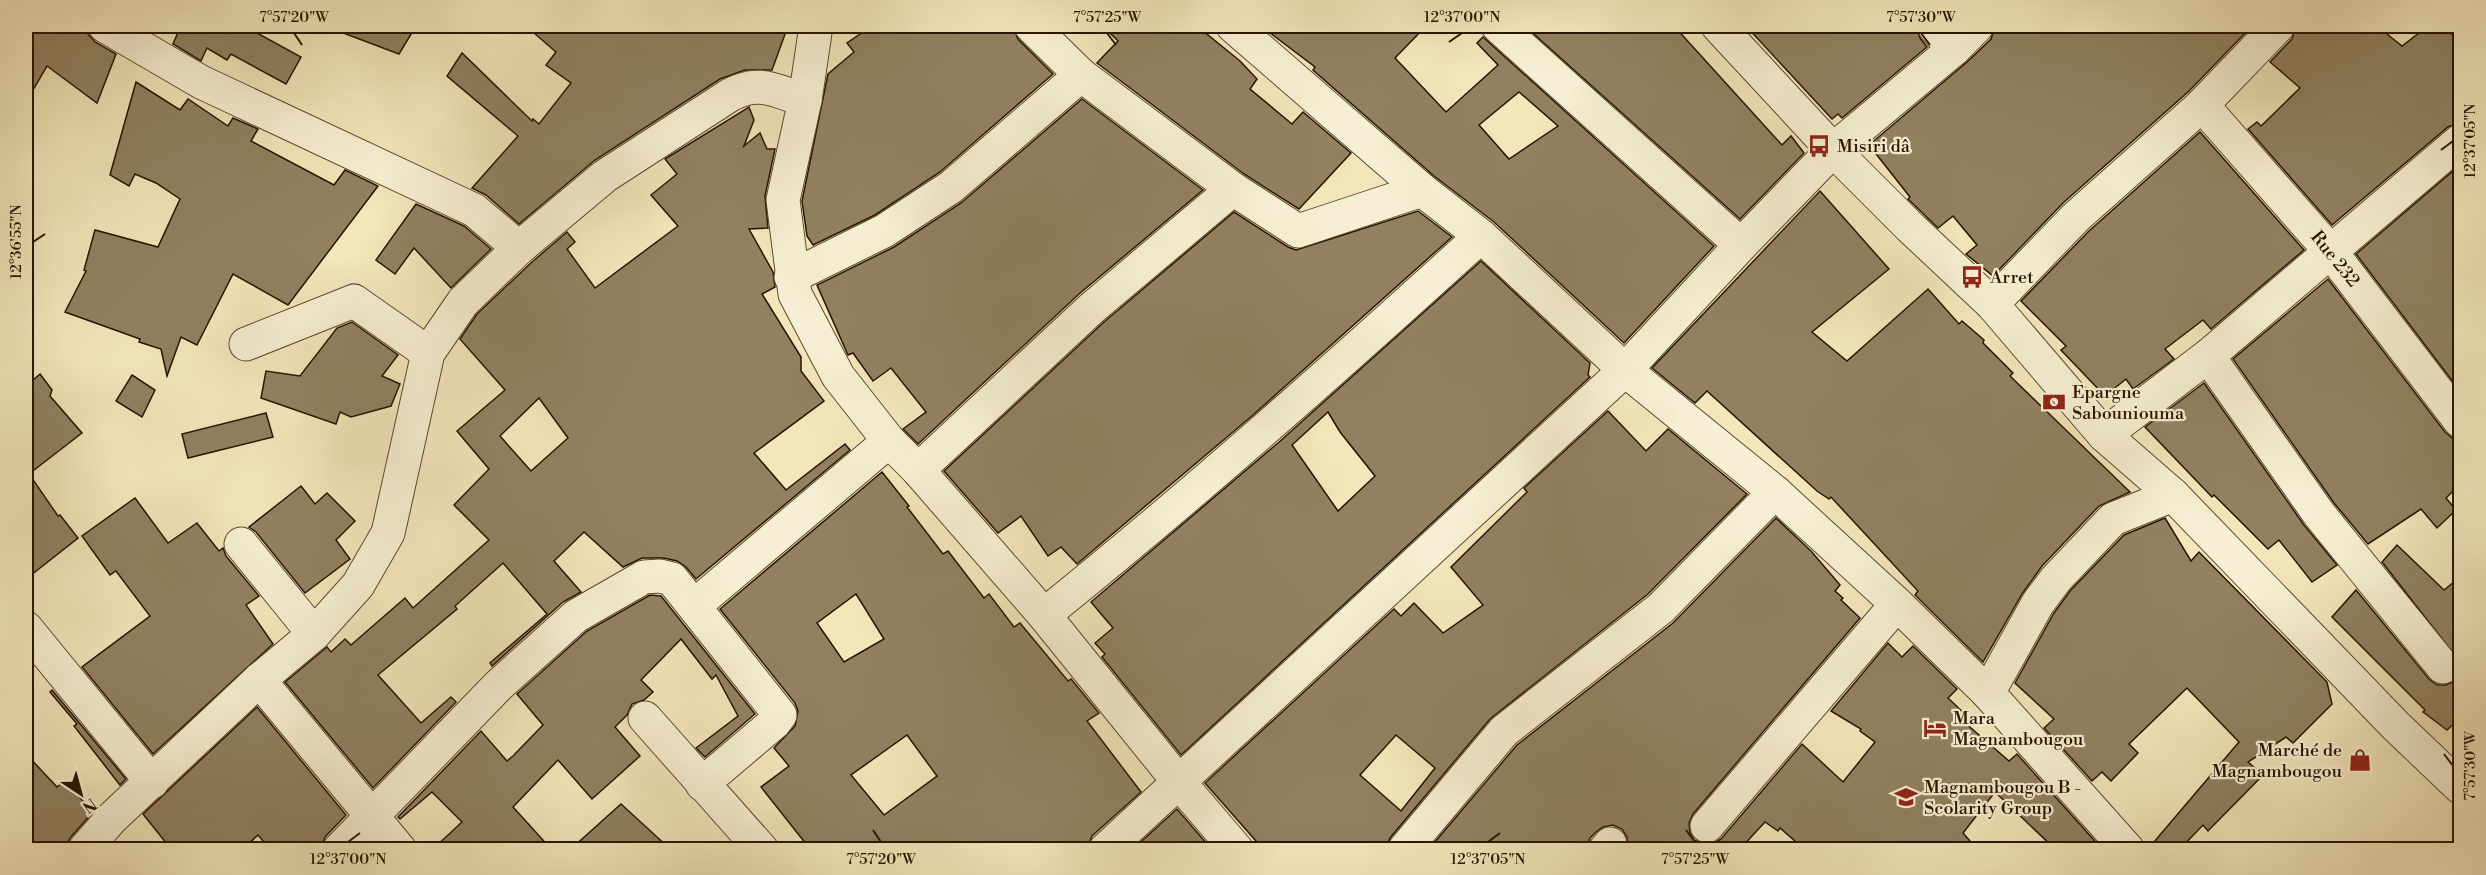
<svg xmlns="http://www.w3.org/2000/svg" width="2486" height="875" font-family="'Libre Bodoni',serif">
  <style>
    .building { fill: #918161; stroke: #271400; stroke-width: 1.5; fill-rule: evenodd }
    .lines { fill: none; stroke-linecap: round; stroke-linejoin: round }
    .minor-casing { stroke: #5a482f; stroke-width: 35 }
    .minor { stroke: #f7efd3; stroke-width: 33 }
    .ticks { fill: none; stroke: #271400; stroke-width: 2 }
    .labels { text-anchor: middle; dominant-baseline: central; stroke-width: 4.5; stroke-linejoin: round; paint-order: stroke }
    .poi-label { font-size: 18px; fill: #271400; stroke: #f7efd3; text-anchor: start }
    .street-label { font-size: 18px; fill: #271400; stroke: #f7efd3 }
    .neatline { fill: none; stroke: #271400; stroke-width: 2 }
    .ticks-label { font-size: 15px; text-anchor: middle; fill: #271400 }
  </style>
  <rect width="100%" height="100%" fill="#f3e6bb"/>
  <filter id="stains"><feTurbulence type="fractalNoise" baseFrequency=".00333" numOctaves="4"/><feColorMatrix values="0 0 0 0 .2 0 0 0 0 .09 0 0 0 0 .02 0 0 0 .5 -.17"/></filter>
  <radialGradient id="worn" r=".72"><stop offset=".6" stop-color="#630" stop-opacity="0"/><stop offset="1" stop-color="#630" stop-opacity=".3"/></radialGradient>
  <!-- building -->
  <g class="building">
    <polygon points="32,26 81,26 95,42 116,54 97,103 47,66 26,102 26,37"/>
    <polygon points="172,26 244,26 301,57 286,84 231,54 227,60 207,48 201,61 173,44 179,30"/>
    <polygon points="330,26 416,26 399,54 330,28"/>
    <polygon points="526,26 788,26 772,70 745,70 720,79 595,160 519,224 486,195 472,188 518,136 447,76 462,53 532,121 533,119 539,124 571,83 546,65 556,52"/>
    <polygon points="872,26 1013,26 1018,39 1053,74 940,172 875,215 813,245 807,236 802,201 828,74 854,52 847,43"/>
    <polygon points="1103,26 1197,26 1240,61 1257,79 1250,89 1292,124 1303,112 1351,153 1299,209 1244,174 1097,63 1118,41"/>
    <path d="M1261 26H1426L1395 58 1446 112 1498 65 1477 43 1483 37 1714 246 1624 343 1494 222 1434 176 1313 70 1315 67ZM1519 92 1558 126 1509 159 1479 125Z"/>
    <polygon points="1525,26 1674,26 1782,145 1791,136 1804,153 1740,219"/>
    <polygon points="1746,26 1916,26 1920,38 1927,47 1842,118 1838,114 1832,119"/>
    <polygon points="1995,26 2252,26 2189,91 2063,203 1993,276 1966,254 1977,245 1953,216 1938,228 1908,199 1910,197 1869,145 1967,62 1991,39"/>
    <polygon points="2296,26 2377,26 2402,46 2428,26 2445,26 2460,44 2460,123 2448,127 2332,225 2248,129 2257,122 2261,126 2300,88 2270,62 2292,39"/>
    <polygon points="136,82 180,110 188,99 228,126 233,118 258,129 251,141 334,185 345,170 378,186 288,305 233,274 197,345 181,337 167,376 161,349 139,342 140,339 65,312 86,271 84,270 95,230 158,247 180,199 156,183 135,174 129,186 110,175"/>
    <polygon points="1082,99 1203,190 1079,294 918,444 903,429 926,412 891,368 873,381 853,353 848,355 817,285 894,247 961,203"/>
    <path d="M749 107 754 120 744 146 760 133 767 149H775L765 196 768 228 749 229 773 272 775 287 762 294 801 357V371L824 401 754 453 786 490 845 444 850 450 696 579 686 567 677 561 664 558H642L623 567 584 532 554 561 581 592 563 602 492 666 490 663 547 614 503 563 455 606 457 609 378 675 421 723 451 697 456 702 373 788 285 682 327 647 331 652 345 639 351 645 405 598 413 608 489 540 454 505 489 469 457 431 505 390 460 339 477 314 532 262 567 232 575 242 567 249 595 288 678 226 651 195 677 174 665 159ZM539 398 568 438 531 471 500 436Z"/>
    <polygon points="2200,132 2304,250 2211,329 2203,320 2165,349 2174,359 2133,389 2126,379 2105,396 2061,350 2066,346 2021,301 2089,231"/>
    <polygon points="2460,165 2460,391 2356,254"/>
    <polygon points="1820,191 1889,269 1812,332 1847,361 1928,289 1959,324 1962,321 1984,340 1983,343 2013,373 2010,376 2130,492 2099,506 2042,566 2022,594 1983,662 1915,595 1918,591 1831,497 1829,499 1817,491 1707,391 1695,403 1652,368"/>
    <polygon points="416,204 464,226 491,249 451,288 414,248 395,274 376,260"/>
    <polygon points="1418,211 1452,237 1253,415 1077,564 1061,547 1048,556 1021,516 998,533 944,471 1104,322 1234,212 1288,247 1296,250"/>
    <path d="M1481 261 1590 363 1588 375 1590 377 1181 755 1102 657 1105 654 1095 643 1113 628 1091 602 1278 443ZM1328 412 1340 432 1375 476 1338 511 1292 445Z"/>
    <polygon points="2328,279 2445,432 2452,438 2460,439 2460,484 2446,498 2456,510 2437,528 2421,509 2368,544 2334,503 2233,359"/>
    <polygon points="352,322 398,355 382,376 400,384 391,406 351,417 340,412 336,424 261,398 266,371 300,376 337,328"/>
    <polygon points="40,374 52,390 50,396 82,433 29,474 58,516 60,515 78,538 26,579 26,386"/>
    <polygon points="132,375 155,390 142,417 116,401"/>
    <polygon points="2204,383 2304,525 2337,565 2312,582 2279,540 2268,549 2214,495 2212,497 2145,427"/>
    <path d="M1608 411 1646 451 1668 429 1747 494 1648 594 1490 719 1390 838 1386 849H1263L1205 783 1394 609 1401 616 1414 603 1443 633 1483 605 1451 567 1527 492 1524 488ZM1396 735 1435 768 1401 811 1360 775Z"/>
    <polygon points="266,413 273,437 188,458 182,434"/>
    <path d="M882 472 909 506 907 507 943 554 948 551 984 598 989 594 1014 627 1020 623 1068 681 1071 679 1099 713 1087 721 1141 792 1092 836 1087 849H810L761 787 789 766 774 748 795 726 798 711 795 703 720 609ZM856 594 884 639 844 662 817 623ZM907 735 937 776 884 815 851 775Z"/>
    <polygon points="301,486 315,504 327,493 355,521 336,540 350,559 305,593 256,532 249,527"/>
    <polygon points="135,498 168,543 197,523 219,551 223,548 226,556 259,596 246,605 273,644 153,754 82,667 150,616 116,571 110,575 82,536"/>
    <polygon points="1776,518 1811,551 1840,585 1835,591 1843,598 1841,600 1860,618 1693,814 1689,823 1690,833 1694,840 1704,844 1714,843 1721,839 1802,744 1843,782 1875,742 1860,731 1861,729 1831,711 1888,643 1902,657 1913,646 1957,689 1948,698 1967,716 1963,721 2009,761 2017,754 2102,849 2055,849 1995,792 1963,833 1977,849 1804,849 1780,828 1778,831 1765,822 1740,849 1628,849 1627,837 1622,829 1613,825 1603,827 1596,832 1590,838 1587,849 1429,849 1517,745 1673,623"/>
    <polygon points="2165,518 2191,561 2199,552 2327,682 2332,704 2293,743 2286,737 2248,762 2263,775 2208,831 2203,825 2180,849 2148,849 2239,742 2187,688 2129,744 2138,753 2111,781 2102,772 2092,781 2044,728 2054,719 2015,683 2054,613 2070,591 2124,535"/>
    <polygon points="2397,545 2444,590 2460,577 2460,662 2382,562"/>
    <polygon points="2356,590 2429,679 2437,685 2446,685 2455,681 2460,674 2460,718 2447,730 2423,712 2425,710 2332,617"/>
    <polygon points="650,595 661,596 755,714 705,757 696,748 738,716 716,675 712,679 681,639 641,680 653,692 644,700 632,704 627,715 615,727 640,756 592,799 558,760 513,807 551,849 433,849 462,822 432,792 400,819 398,817 481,731 507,761 513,756 543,725 517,694 587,631"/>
    <polygon points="52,690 126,779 120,785 74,726 77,724 50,692"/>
    <polygon points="257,707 346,815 325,837 321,849 270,849 258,835 243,849 171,849 143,814"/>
    <polygon points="26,754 57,787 65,781 93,812 70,838 66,849 26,849"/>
    <polygon points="621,804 670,849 571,849"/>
    <polygon points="1177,809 1207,844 1201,849 1133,849"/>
  </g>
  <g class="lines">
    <!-- minor casing -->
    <g class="minor-casing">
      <g id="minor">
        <polyline points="105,26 201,82 474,210 519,248"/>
        <polyline points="816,26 805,100 783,200 795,294 838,376 889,441 918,470 1044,615 1178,781 1237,850"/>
        <polyline points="1031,26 1081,75 1233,189 1298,231 1422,190"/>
        <polyline points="1233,26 1422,190 1481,236 1625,370 1775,492 1897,604 1988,693 2128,850"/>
        <polyline points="1498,26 1741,245"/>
        <polyline points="1718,26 1833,150 1910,227 1992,304 2104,435 2173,495 2396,726 2460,787"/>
        <polyline points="1934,26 1954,49"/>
        <polyline points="2202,105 2331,252 2460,421"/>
        <polyline points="791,277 884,231 951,187 1081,75"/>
        <polyline points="1992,304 2076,217 2202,105 2278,26"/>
        <polyline points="246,344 354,301 428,353"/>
        <polyline points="2208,356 2319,514 2443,667"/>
        <polyline points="2104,435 2208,356 2460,141"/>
        <polyline points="918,470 1092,308 1233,189"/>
        <polyline points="241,544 314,634"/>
        <polyline points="694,606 889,441"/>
        <path d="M1044 615C1194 494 1338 366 1481 236"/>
        <polyline points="26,628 152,782"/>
        <polyline points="259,680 400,850"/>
        <polyline points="1988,693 2038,603 2056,579 2113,519 2173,495"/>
        <polyline points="645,718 762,850"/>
        <polyline points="1707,826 1897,604"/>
        <path d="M84 850 112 818 259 680 314 634 358 585 388 533 428 353 463 302 519 248 605 176 730 95C759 79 775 91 805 100"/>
        <polyline points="339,850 499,685 576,616 644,577 660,576 672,579 780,715 774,723 702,784"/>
        <polyline points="1105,850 1625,370 1741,245 1833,150 1954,49 1977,26"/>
        <polyline points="1404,850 1504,731 1661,608 1775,492"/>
        <polyline points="1605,850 1610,844"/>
      </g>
    </g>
    <!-- minor -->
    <use href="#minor" class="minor"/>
  </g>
  <!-- ticks -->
  <path class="ticks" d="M294 33 302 45M1107 33 1116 45M1921 33 1930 45M1449 42 1462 33M2441 150 2453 141M33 242 45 234M2444 754 2453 766M873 830 881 842M1686 830 1695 842M348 842 360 833M1488 842 1500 833"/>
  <!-- icons -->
  <defs>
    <g id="bus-bare" transform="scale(1.8)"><path d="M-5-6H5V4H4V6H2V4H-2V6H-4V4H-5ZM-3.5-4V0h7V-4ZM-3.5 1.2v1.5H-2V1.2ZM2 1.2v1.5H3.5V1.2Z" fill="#8f2418" stroke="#f7efd3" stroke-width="2.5" paint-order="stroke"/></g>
    <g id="bank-bare" transform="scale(1.8)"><path d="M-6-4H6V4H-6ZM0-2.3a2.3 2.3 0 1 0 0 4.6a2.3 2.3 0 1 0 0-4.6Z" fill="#8f2418" stroke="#f7efd3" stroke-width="2.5" paint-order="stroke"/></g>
    <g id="hotel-bare" transform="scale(1.8)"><path d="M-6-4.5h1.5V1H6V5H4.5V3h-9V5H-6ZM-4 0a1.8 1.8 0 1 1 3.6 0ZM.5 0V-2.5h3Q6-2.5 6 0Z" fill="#8f2418" stroke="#f7efd3" stroke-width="2.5" paint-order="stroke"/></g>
    <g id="shop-bare" transform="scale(1.8)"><path d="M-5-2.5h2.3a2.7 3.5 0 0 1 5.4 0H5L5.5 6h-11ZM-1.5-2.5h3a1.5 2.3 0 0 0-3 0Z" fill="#8f2418" stroke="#f7efd3" stroke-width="2.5" paint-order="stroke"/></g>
    <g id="school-bare" transform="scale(1.8)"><path d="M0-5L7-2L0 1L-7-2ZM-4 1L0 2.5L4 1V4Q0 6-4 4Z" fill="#8f2418" stroke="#f7efd3" stroke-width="2.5" paint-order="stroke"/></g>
  </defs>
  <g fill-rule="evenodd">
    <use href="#bus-bare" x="1819" y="146"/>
    <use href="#bus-bare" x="1972" y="277"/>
    <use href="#bank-bare" x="2054" y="402"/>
    <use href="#hotel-bare" x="1935" y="728"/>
    <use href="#shop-bare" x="2360" y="760"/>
    <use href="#school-bare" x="1906" y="797"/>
  </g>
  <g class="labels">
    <!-- poi labels -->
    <g class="poi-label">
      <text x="1837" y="146">Misiri dâ</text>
      <text x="1990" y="277">Arret</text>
      <text x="2072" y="392">Epargne<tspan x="2072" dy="21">Sabouniouma</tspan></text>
      <text x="1953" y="718">Mara<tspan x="1953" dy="21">Magnambougou</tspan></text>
      <text x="2342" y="750" text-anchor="end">Marché de<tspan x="2342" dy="21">Magnambougou</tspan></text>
      <text x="1924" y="787">Magnambougou B -<tspan x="1924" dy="21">Scolarity Group</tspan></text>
    </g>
    <!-- street labels -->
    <g class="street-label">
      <text transform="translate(2335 259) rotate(51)">Rue 232</text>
    </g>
  </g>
  <!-- margin -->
  <rect width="2486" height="875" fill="none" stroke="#f3e6bb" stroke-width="66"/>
  <!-- north arrow -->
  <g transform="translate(81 794) rotate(144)" stroke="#f7efd3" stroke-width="4.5" paint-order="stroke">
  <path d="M0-4.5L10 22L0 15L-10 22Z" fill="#271400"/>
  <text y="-9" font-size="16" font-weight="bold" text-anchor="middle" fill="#271400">N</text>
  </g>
  <rect x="33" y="33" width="2420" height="809" class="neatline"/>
  <g class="ticks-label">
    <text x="294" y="22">7°57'20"W</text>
    <text x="1107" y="22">7°57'25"W</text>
    <text x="1462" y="22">12°37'00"N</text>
    <text x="1921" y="22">7°57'30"W</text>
    <text transform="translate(2470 141) rotate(-90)" y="5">12°37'05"N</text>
    <text transform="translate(16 242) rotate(-90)" y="5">12°36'55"N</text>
    <text transform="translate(2470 766) rotate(-90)" y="5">7°57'30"W</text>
    <text x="348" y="864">12°37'00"N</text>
    <text x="881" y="864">7°57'20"W</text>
    <text x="1488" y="864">12°37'05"N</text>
    <text x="1695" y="864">7°57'25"W</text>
  </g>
  <rect width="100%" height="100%" filter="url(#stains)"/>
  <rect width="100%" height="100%" fill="url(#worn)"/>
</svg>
